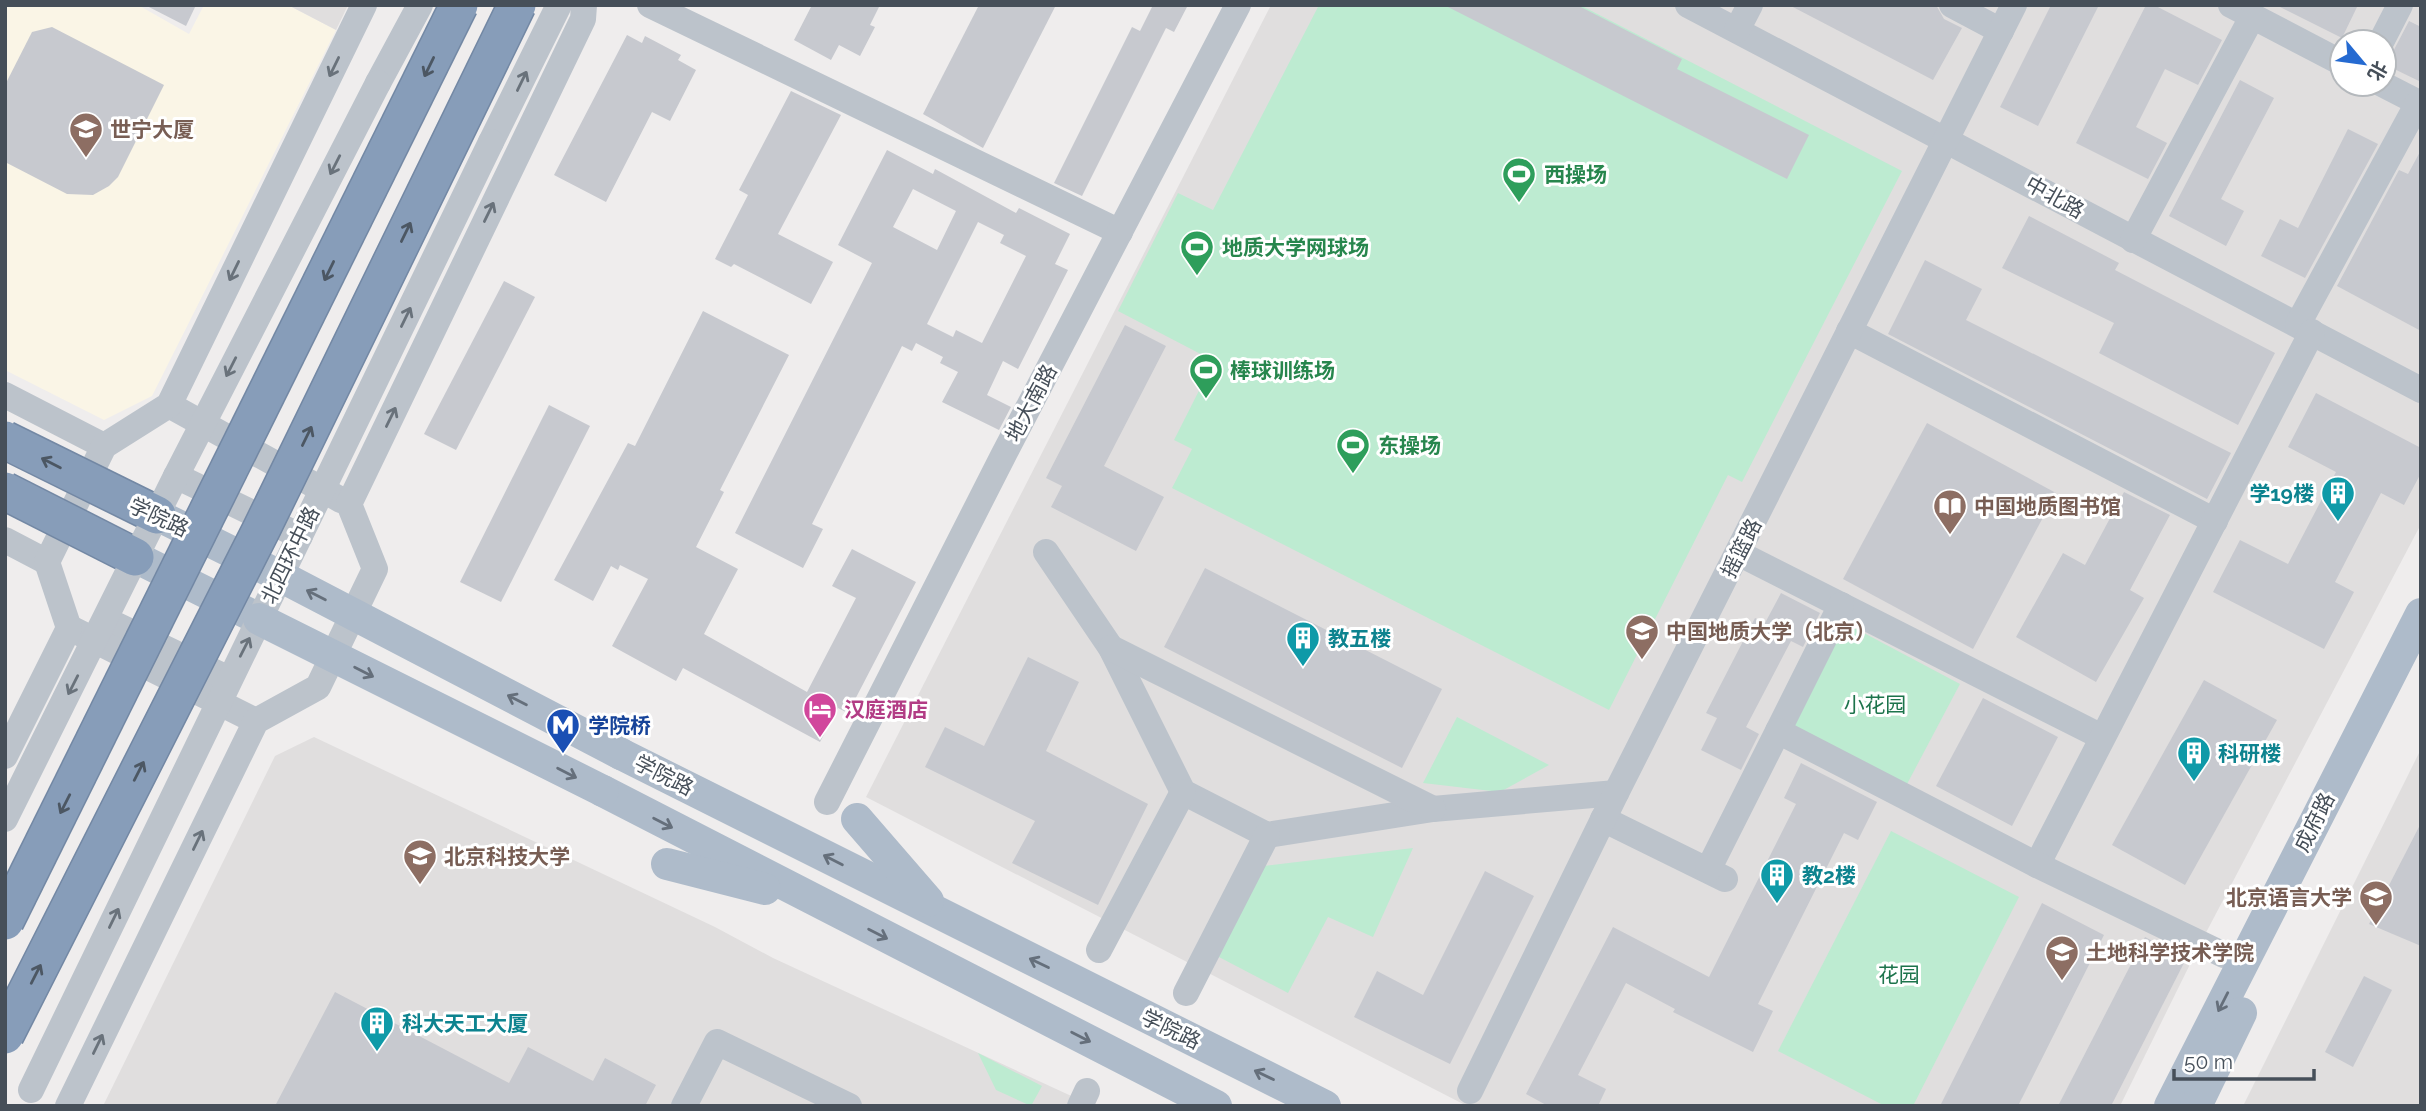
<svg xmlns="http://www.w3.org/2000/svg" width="2426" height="1111" font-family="Raleway,'Noto Sans SC',sans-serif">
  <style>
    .commercial { fill: #faf5e6 }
    .education { fill: #e0dede; fill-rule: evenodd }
    .green { fill: #bdebd1 }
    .building { fill: #c7c9cf; fill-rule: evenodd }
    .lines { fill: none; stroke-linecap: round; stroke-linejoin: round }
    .minor { stroke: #bcc3cb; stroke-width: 26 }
    .major { stroke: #aebbca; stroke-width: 32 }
    .highway-bridge-casing { stroke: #7388a4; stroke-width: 40; stroke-linecap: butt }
    .minor-bridge { stroke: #bcc3cb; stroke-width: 26 }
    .major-bridge { stroke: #aebbca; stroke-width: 32 }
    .highway-bridge { stroke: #879db9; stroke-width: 37 }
    .oneway { stroke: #69727b }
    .oneway2 { stroke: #4c5763 }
    .oneway3 { stroke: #656f7b }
    .labels { text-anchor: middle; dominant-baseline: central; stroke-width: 6; stroke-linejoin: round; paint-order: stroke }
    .education-label { font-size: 21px; font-weight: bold; fill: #785e54; stroke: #fff; text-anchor: start }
    .leisure-label { font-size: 21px; font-weight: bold; fill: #27864d; stroke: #fff; text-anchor: start }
    .street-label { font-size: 21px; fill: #464f59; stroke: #fff }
    .culture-label { font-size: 21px; font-weight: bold; fill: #0d838f; stroke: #fff; text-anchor: start }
    .park-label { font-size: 21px; fill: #1d744c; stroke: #fff }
    .hotel-label { font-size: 21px; font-weight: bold; fill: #b23c85; stroke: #fff; text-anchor: start }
    .transit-label { font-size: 21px; font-weight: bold; fill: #164399; stroke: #fff; text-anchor: start }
  </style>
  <rect width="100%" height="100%" fill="#efeded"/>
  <!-- commercial -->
  <polygon class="commercial" points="5,5 138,5 189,34 204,5 288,5 336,30 152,396 104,420 5,370"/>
  <!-- education -->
  <g class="education">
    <polygon points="288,5 348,5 336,30"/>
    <path d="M1271 5H2421V524L2200 944 2120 1106H1467L866 797ZM2342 42H2384V84H2342Z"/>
    <polygon points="314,737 715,927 773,958 1093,1106 103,1106 275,756"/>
    <polygon points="2421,749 2421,1106 2243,1106"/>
  </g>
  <!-- green -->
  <g class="green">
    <polygon points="1319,5 1580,5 1902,171 1742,482 1728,475 1609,710 1172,488 1192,449 1174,440 1214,361 1118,311 1178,193 1213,210"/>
    <polygon points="1845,623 1960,684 1906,786 1791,725"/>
    <polygon points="1457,717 1549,765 1500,792 1423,783"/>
    <polygon points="1891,831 2019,897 1913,1106 1885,1106 1778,1051"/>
    <polygon points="1413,848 1373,937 1328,917 1288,993 1217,956 1263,866"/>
    <polygon points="978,1053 1042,1086 1031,1106 996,1090"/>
  </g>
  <!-- building -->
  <g class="building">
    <polygon points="145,5 196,5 186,26"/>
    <polygon points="812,5 880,5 870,25 875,27 860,56 839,45 831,60 794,40"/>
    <polygon points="979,5 1056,5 983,148 923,114"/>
    <polygon points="1153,5 1188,5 1174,32 1166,28 1082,196 1054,183 1132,27 1140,31"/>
    <polygon points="1444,5 1577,5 1682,59 1677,69 1809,135 1787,179"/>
    <polygon points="1789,5 1936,5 1944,19 1962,28 1933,80"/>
    <polygon points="2051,5 2099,5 2038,126 2000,107"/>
    <polygon points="2146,5 2154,5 2222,40 2198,85 2165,69 2136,127 2167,143 2148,179 2076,143"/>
    <polygon points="2276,5 2358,5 2342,38"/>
    <polygon points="2409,21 2421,27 2421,82 2386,65"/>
    <polygon points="52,27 164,85 118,177 109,186 93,195 67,194 5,162 5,85 32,32"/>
    <polygon points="627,35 642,43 645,36 681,55 678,60 696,70 670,121 652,112 606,202 554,175"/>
    <polygon points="2240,80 2274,98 2221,199 2244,211 2226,246 2169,216"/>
    <polygon points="791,91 841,115 778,234 833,262 811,304 734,264 731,267 715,259 748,195 739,190"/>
    <polygon points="2348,129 2378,144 2305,278 2261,256 2280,219 2298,228"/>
    <path d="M887 150 933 174 935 169 1016 213 1019 208 1070 234 1055 264 1068 270 1018 369 1003 361 987 395 1011 407 999 430 942 402 958 372 940 363 943 357 916 343 912 351 902 346 812 524 823 529 803 568 735 533 872 263 838 245ZM913 189 956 211 937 250 893 227ZM978 222 1004 235 1000 243 1026 256 982 343 956 330 953 337 927 324Z"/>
    <polygon points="2421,150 2421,331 2337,286 2399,170 2408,174"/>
    <polygon points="2029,216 2119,263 2115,270 2275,353 2238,425 2099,353 2114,323 2002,268"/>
    <polygon points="1925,260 1982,289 1966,320 2231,453 2207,499 1888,334"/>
    <polygon points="504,281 535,297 456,450 424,434"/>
    <polygon points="703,311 789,355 720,490 724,492 696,547 738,569 704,634 807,692 856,598 832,586 852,549 916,582 848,713 838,708 820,742 683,668 676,681 612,646 648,579 620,565 618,570 611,566 593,601 554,580 628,443 635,446"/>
    <polygon points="1125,325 1166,346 1104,466 1164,497 1136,551 1051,507 1062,486 1046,478"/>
    <polygon points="2316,393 2421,448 2421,473 2404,505 2381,493 2335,582 2354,592 2324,649 2213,592 2240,540 2288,564 2336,472 2288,447"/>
    <polygon points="549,405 590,426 501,602 460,582"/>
    <polygon points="1927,423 2056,493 1973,649 1843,579"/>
    <polygon points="2124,492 2170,515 2130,590 2144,598 2096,682 2016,637 2063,553 2085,565"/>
    <polygon points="1205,568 1442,689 1402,768 1164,647"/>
    <polygon points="1781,593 1820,613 1803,647 1791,641 1746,727 1759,734 1741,770 1701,750 1717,718 1706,713 1755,618 1765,623"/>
    <polygon points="1028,657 1079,682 1046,751 1148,804 1098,905 1012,863 1035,821 925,767 945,727 984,746"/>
    <polygon points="2204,680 2277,720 2185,885 2112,845"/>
    <polygon points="1983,698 2058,737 2012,826 1936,786"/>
    <polygon points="1801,763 1877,802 1858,840 1844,833 1758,1004 1773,1011 1753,1052 1673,1012 1675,1009 1626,983 1578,1075 1606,1089 1598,1106 1548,1106 1526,1094 1613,927 1709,977 1796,804 1784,798"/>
    <polygon points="2421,823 2421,946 2369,924"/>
    <polygon points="1485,871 1534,896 1450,1064 1354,1017 1377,971 1423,995"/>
    <polygon points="2042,903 2104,935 2018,1106 1940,1106"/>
    <polygon points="2145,937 2186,959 2111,1106 2058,1106"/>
    <polygon points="2364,976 2392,990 2353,1067 2325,1052"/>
    <polygon points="335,992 509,1083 528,1047 593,1081 605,1058 656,1085 645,1106 275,1106"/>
  </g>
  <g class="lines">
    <!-- minor -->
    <g class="minor">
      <polyline points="650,5 1120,232"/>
      <polyline points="1688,5 2421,390"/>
      <polyline points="1952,5 2001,31"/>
      <polyline points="2231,5 2342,63"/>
      <polyline points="1737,30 1750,5"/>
      <polyline points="2381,42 2400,5"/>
      <polyline points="378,83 420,5"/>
      <polyline points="2382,84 2421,104"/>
      <polyline points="491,142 559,5"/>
      <polyline points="2133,240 2252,17"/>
      <polyline points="2298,324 2418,103"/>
      <polyline points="1849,331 2215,521"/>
      <polyline points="5,395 104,446"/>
      <polyline points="169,405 341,500"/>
      <polyline points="176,476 300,536"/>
      <polyline points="5,540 47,562"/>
      <polyline points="1046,552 1111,648 1183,792 1267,835 1433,809 1616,793"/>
      <polyline points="1738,553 2102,737"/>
      <polyline points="106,620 229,679"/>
      <polyline points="74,630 256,721"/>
      <polyline points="1111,648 1433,809"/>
      <polyline points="1778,731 1841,605"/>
      <polyline points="5,756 69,628 47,562 104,446 169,405 364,5"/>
      <polyline points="827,802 1003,456 1238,5"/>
      <polyline points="1603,819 1725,879"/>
      <polyline points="2037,865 2312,332"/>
      <polyline points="1708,870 1778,731 2037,865 2224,955"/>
      <polyline points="1099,950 1183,792"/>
      <polyline points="1186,993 1267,835"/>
      <polyline points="1470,1091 1616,793 2014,5"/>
      <polyline points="68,1106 256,721 318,687 375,569 349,504 583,19 584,5"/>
      <polyline points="684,1106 717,1042 849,1106"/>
      <polyline points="1080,1106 1087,1091"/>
    </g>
    <!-- major -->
    <g class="major">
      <polyline points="157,515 280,576"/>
      <polyline points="135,557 259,619"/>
      <polyline points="621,754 1325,1106"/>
      <polyline points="603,791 1216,1106"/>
      <polyline points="857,819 928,901"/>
      <polyline points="667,864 765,889"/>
      <polyline points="2170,1106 2421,614"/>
      <polyline points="2196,1106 2241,1013"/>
    </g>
    <!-- highway-bridge casing -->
    <g class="highway-bridge-casing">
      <g id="highway-bridge">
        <polyline points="5,440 157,515"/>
        <polyline points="5,491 135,557"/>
        <polyline points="5,921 459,5"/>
        <polyline points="5,1035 261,530 517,5"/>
      </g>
    </g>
    <!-- minor-bridge -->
    <g class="minor-bridge">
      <polyline points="5,819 176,476 378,83"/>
      <polyline points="31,1090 491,142"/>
    </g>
    <!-- major-bridge -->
    <g class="major-bridge">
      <polyline points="280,576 621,754"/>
      <polyline points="259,619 603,791"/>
    </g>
    <!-- highway-bridge -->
    <use href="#highway-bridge" class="highway-bridge"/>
  </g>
  <!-- one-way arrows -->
  <defs><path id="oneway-shaft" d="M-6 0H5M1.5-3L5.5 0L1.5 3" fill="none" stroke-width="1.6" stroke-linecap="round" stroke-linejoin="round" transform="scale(1.75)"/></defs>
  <g class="oneway">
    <use href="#oneway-shaft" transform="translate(334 67) rotate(116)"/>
    <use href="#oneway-shaft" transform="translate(522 81) rotate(-64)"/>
    <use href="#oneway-shaft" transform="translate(335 165) rotate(117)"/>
    <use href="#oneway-shaft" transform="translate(489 212) rotate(-64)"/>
    <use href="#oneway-shaft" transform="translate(234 271) rotate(116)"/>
    <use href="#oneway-shaft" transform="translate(406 317) rotate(-64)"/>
    <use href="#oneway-shaft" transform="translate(231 367) rotate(117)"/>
    <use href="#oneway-shaft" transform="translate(391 417) rotate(-64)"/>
    <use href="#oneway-shaft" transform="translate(245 647) rotate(-63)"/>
    <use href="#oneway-shaft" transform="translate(73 685) rotate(117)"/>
    <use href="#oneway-shaft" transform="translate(198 840) rotate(-64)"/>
    <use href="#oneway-shaft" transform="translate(114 918) rotate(-64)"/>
    <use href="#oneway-shaft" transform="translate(98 1044) rotate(-64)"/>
  </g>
  <g class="oneway2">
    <use href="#oneway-shaft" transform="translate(429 67) rotate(116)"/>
    <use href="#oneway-shaft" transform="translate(406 232) rotate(-64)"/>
    <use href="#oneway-shaft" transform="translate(329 271) rotate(116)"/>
    <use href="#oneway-shaft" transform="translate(307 436) rotate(-64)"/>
    <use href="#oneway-shaft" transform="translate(51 463) rotate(-153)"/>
    <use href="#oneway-shaft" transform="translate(139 771) rotate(-63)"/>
    <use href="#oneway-shaft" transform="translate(65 804) rotate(117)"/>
    <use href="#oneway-shaft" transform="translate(36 974) rotate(-63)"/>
  </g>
  <g class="oneway3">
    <use href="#oneway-shaft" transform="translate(316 595) rotate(-153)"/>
    <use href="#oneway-shaft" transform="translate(364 672) rotate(27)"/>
    <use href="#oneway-shaft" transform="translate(517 700) rotate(-153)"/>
    <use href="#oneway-shaft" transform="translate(567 773) rotate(27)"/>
    <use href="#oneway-shaft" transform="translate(663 823) rotate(27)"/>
    <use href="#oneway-shaft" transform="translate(833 860) rotate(-153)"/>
    <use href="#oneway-shaft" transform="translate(878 934) rotate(27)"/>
    <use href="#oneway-shaft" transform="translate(1039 963) rotate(-154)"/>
    <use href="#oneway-shaft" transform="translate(2223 1002) rotate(117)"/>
    <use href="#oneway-shaft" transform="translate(1081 1037) rotate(27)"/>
    <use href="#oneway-shaft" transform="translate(1264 1075) rotate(-154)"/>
  </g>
  <!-- icons -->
  <defs>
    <g id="university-pin" transform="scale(1.75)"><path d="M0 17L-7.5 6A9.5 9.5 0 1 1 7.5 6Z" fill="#8d6e63" stroke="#fff"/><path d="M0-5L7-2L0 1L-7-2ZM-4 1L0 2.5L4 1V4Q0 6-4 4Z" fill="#fff"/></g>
    <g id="stadium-pin" transform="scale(1.75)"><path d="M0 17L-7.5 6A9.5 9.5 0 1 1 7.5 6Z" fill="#2e9e5b" stroke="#fff"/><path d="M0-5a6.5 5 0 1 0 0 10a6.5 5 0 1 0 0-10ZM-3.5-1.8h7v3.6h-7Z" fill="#fff"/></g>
    <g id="building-pin" transform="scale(1.75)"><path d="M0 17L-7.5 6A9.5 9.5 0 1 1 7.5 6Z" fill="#0f9aa8" stroke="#fff"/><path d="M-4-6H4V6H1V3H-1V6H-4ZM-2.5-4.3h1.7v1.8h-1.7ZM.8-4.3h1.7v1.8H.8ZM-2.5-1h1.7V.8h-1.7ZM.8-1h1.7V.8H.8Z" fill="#fff"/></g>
    <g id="library-pin" transform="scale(1.75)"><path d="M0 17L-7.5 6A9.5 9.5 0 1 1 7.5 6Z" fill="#8d6e63" stroke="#fff"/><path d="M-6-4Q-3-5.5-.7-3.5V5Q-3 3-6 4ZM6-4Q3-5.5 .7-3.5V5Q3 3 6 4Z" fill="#fff"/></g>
    <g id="hotel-pin" transform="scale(1.75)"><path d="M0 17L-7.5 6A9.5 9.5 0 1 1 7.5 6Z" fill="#d1479c" stroke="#fff"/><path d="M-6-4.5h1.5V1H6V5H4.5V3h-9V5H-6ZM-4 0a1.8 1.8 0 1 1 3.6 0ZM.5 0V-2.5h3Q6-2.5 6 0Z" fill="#fff"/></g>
    <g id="metro-pin" transform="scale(1.75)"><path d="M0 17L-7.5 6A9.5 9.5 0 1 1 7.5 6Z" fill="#1a4fb4" stroke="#fff"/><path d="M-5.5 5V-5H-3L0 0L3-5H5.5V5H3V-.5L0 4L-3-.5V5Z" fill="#fff"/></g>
  </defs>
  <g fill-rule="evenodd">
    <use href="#university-pin" x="86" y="129"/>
    <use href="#stadium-pin" x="1519" y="174"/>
    <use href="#stadium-pin" x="1197" y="247"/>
    <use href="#stadium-pin" x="1206" y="370"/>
    <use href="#stadium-pin" x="1353" y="445"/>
    <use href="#building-pin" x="2338" y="493"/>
    <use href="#library-pin" x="1950" y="506"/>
    <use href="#university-pin" x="1642" y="631"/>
    <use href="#building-pin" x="1303" y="638"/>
    <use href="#hotel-pin" x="820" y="709"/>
    <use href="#metro-pin" x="563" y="725"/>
    <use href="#building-pin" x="2194" y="753"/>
    <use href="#university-pin" x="420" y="856"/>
    <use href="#building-pin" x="1777" y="875"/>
    <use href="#university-pin" x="2376" y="897"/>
    <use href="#university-pin" x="2062" y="952"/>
    <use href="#building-pin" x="377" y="1023"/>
  </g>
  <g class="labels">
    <!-- education labels -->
    <g class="education-label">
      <text x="110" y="129">世宁大厦</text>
      <text x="1974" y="506">中国地质图书馆</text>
      <text x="1666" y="631">中国地质大学（北京）</text>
      <text x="444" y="856">北京科技大学</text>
      <text x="2352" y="897" text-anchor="end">北京语言大学</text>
      <text x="2086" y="952">土地科学技术学院</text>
    </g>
    <!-- leisure labels -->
    <g class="leisure-label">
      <text x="1544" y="174">西操场</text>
      <text x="1222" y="247">地质大学网球场</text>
      <text x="1230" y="370">棒球训练场</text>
      <text x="1378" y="445">东操场</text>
    </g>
    <!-- street labels -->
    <g class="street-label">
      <text transform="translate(2055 197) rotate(29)">中北路</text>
      <text transform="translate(1031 403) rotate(-62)">地大南路</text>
      <text transform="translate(159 517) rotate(25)">学院路</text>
      <text transform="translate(1741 548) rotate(-63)">摇篮路</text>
      <text transform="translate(290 555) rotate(-64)">北四环中路</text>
      <text transform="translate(664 775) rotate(27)">学院路</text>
      <text transform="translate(2314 822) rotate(-63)">成府路</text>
      <text transform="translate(1171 1029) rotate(26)">学院路</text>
    </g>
    <!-- culture labels -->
    <g class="culture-label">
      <text x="2314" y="493" text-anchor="end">学19楼</text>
      <text x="1328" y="638">教五楼</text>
      <text x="2218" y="753">科研楼</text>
      <text x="1802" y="875">教2楼</text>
      <text x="402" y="1023">科大天工大厦</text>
    </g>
    <!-- park labels -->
    <g class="park-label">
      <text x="1875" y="704">小花园</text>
      <text x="1899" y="974">花园</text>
    </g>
    <!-- hotel labels -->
    <g class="hotel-label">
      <text x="844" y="709">汉庭酒店</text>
    </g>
    <!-- transit labels -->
    <g class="transit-label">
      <text x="588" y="725">学院桥</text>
    </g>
  </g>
  <!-- border -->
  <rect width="2426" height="1111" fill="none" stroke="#464f59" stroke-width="14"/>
  <!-- north arrow -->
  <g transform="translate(2363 63) rotate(119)"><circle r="33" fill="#ffffff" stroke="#b5b9bd" stroke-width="2"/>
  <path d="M0-5L12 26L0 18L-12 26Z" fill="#256ad1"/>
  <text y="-10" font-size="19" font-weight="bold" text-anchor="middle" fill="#464f59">北</text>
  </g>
  <!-- scale -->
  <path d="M2174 1069v10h140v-10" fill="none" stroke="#464f59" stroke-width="3.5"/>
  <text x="2184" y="1069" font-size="21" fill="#464f59" stroke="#ffffff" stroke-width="5" paint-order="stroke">50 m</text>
</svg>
